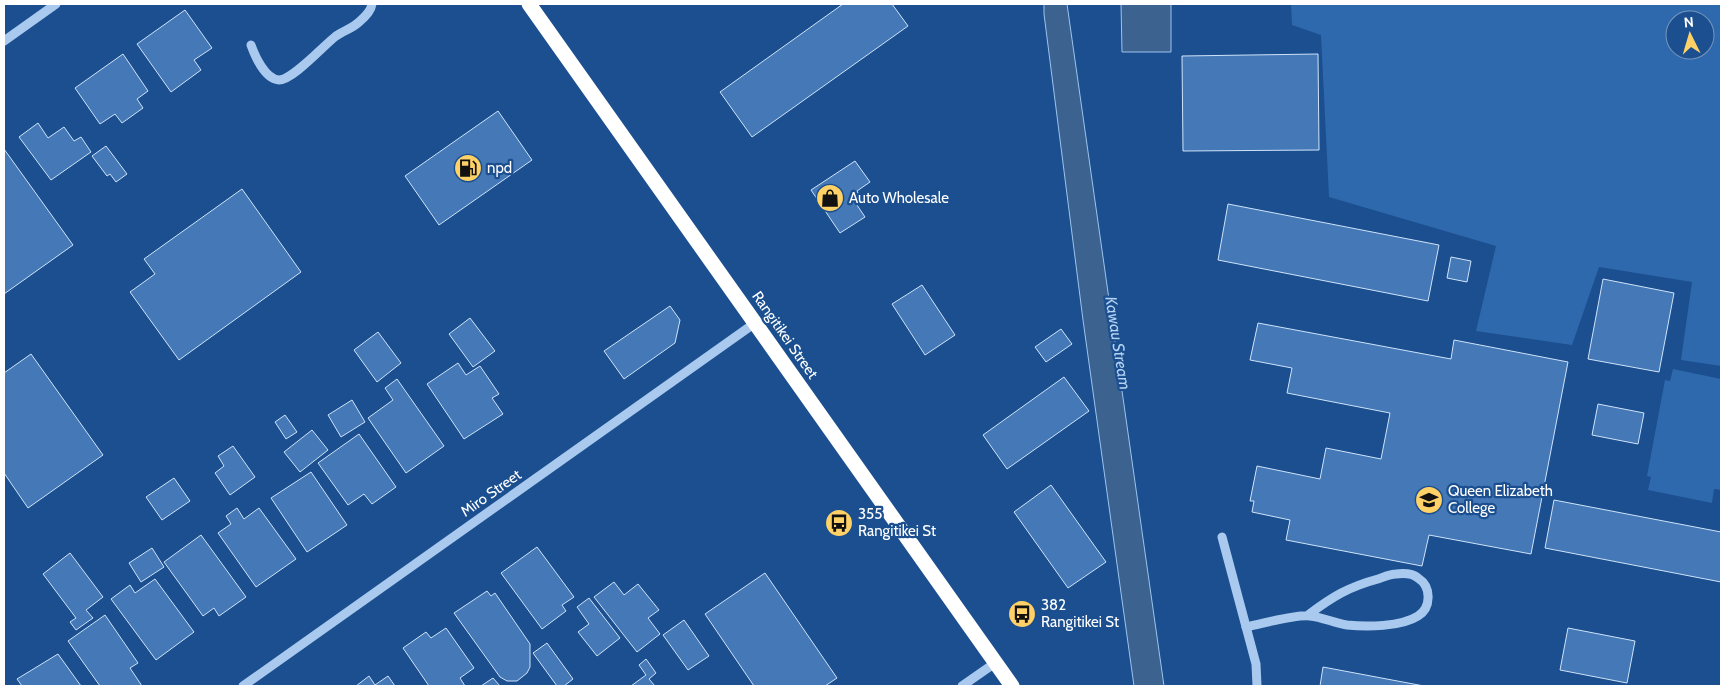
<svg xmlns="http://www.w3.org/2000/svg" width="1725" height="690" font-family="Cabin,sans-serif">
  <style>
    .green { fill: #2e69ad; fill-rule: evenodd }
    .water { fill: #3c6290; stroke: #9cc4f0 }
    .building { fill: #4478b7; stroke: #cfe3fa }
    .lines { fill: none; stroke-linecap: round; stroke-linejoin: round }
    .minor { stroke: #a9c9ee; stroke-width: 9 }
    .highway { stroke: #fff; stroke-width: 15 }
    .labels { text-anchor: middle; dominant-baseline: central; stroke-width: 4.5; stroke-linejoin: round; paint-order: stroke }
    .poi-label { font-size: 15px; fill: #fff; stroke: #1b4f8f; text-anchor: start }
    .street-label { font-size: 15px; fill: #fff; stroke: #1b4f8f }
    .water-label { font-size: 16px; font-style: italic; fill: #b5d3f5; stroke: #1b4f8f }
  </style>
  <rect width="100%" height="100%" fill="#1b4f8f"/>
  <!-- green -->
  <g class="green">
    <path d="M1291 4H1721V366L1681 360 1692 282 1599 267 1572 345 1476 331 1496 246 1329 197 1321 35 1292 25ZM1675 20H1705V50H1675Z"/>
    <polygon points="1673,369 1721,379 1721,490 1714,489 1712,503 1648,490 1651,477 1647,476 1665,380 1670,381"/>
  </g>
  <!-- water -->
  <g class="water">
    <polygon points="1044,4 1067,4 1164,686 1134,686 1083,320 1044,14"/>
    <polygon points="1121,4 1171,4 1171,52 1122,52"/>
  </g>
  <!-- building -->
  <g class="building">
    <polygon points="843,4 892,4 908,26 752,137 720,92"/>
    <polygon points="185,10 212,48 194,60 201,70 171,92 137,44"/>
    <polygon points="123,54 148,91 137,99 143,108 122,123 115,114 100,124 75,88"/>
    <polygon points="1318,54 1319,150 1183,151 1182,56"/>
    <polygon points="498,111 532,160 439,225 405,176"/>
    <polygon points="38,123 48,138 64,127 74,141 81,137 91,152 51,180 19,137"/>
    <polygon points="106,146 127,174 116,182 110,174 107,176 92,156"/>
    <polygon points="4,149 73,245 4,294"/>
    <polygon points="855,161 870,182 857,191 859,195 853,199 865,217 840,233 811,190"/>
    <polygon points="242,189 301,272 179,360 130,292 155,274 144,259"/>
    <polygon points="1228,204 1439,245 1428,301 1218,260"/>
    <polygon points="1451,257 1471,261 1467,282 1447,278"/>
    <polygon points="1603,279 1674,293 1659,372 1588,359"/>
    <polygon points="922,285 955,335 925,355 892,304"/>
    <polygon points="670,306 680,320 675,343 624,379 604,351"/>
    <polygon points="470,318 495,351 473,367 449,334"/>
    <polygon points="1258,323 1451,359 1454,340 1568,362 1531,554 1429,535 1422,566 1286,540 1290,520 1252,512 1254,501 1250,501 1257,466 1320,479 1326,448 1381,459 1390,413 1287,393 1292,368 1250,360"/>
    <polygon points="1061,329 1072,344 1046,362 1035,347"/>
    <polygon points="378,332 401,363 377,382 354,350"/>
    <polygon points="31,354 103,455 28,508 4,473 4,373"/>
    <polygon points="458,363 466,375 480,366 499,394 492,398 503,414 464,439 427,384"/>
    <polygon points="1064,377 1089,411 1007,469 983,435"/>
    <polygon points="397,379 444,446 406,473 368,418 393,400 385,388"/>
    <polygon points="352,400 365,422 341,437 328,415"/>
    <polygon points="1598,404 1644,413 1638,444 1592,435"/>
    <polygon points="285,415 297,432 286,439 275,422"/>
    <polygon points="312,430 328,450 300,472 284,452"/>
    <polygon points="359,434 396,487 372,504 364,494 348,505 318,463"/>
    <polygon points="233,446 255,477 230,495 215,473 224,466 218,456"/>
    <polygon points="311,472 347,525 307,552 271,498"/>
    <polygon points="174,478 190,501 162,520 146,497"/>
    <polygon points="1051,485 1106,562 1068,588 1014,512"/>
    <polygon points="1554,500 1721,532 1721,582 1545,548"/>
    <polygon points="237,508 244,519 259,508 296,559 256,587 218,533 231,524 226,516"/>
    <polygon points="201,535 246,597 219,616 214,608 203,616 164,562"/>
    <polygon points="537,547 574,597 562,605 566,611 542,629 501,573"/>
    <polygon points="152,548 164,567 141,582 129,563"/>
    <polygon points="70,553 103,597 86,610 93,618 76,630 70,622 76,618 43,574"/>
    <polygon points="765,573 837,678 825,686 754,686 705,614"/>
    <polygon points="155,579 194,632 156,660 111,599 130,585 135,593"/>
    <polygon points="614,582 624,595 638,584 659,610 648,618 660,634 637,652 594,597"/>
    <polygon points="487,591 491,596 495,593 530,644 530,667 527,673 517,681 507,681 500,677 454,613"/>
    <polygon points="589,598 620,638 597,656 578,632 589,624 577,607"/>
    <polygon points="105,615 138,663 130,668 142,686 100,686 68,641"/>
    <polygon points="684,620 709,656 688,670 663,635"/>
    <polygon points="446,628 474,668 460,678 465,686 429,686 403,648 426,632 431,638"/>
    <polygon points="1568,628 1635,641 1627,683 1560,670"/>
    <polygon points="547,643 573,679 564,686 557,686 533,653"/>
    <polygon points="58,654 81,686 22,686 17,679"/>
    <polygon points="646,659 656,673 649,679 655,686 631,686 646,675 639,665"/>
    <polygon points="1323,667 1424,686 1320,686"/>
    <polygon points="369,676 375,685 388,676 395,686 356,686"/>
    <polygon points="493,678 500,686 481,686"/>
  </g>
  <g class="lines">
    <!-- minor -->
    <g class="minor">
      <polyline points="4,41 56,4"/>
      <path d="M251 45C255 56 265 79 279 80 293 80 324 45 336 36 343 31 353 28 359 22 365 17 371 11 372 4"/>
      <polyline points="1222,537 1256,664 1257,686"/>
      <path d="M1246 627C1260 624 1297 614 1310 616 1322 617 1334 623 1347 625 1366 627 1401 627 1418 616 1431 608 1432 587 1418 578 1412 573 1404 573 1396 574 1390 574 1384 577 1378 579 1348 587 1332 597 1308 615"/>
      <polyline points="243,686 755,323"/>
      <polyline points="962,686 995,663"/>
    </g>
    <!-- highway -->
    <polyline class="highway" points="529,4 1012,686"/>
  </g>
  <!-- icons -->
  <defs>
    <g id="fuel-disc" transform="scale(1.4375)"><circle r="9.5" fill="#ffd166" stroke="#1b4f8f"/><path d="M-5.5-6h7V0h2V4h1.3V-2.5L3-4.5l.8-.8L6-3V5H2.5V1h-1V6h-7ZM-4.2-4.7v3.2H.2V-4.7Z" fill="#111"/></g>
    <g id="shop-disc" transform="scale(1.4375)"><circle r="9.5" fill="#ffd166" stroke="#1b4f8f"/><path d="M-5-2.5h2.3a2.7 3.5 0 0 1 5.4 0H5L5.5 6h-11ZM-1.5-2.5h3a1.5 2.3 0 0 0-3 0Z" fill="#111"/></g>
    <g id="school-disc" transform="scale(1.4375)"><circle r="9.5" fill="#ffd166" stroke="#1b4f8f"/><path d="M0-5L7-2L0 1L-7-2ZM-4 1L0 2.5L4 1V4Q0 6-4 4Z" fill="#111"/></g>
    <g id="bus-disc" transform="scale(1.4375)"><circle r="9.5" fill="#ffd166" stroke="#1b4f8f"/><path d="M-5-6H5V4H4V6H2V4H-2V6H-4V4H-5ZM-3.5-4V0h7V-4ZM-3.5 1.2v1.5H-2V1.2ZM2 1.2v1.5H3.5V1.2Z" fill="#111"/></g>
  </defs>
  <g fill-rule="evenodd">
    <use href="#fuel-disc" x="468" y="168"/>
    <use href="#shop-disc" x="830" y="198"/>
    <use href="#school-disc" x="1429" y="500"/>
    <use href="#bus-disc" x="839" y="523"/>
    <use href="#bus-disc" x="1022" y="614"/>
  </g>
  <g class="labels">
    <!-- poi labels -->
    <g class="poi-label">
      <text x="487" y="168">npd</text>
      <text x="849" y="198">Auto Wholesale</text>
      <text x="1448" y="491">Queen Elizabeth<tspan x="1448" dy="17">College</tspan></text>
      <text x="858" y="514">355<tspan x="858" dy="17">Rangitikei St</tspan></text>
      <text x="1041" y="605">382<tspan x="1041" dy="17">Rangitikei St</tspan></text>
    </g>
    <!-- street labels -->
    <g class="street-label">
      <text transform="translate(785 335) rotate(55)">Rangitikei Street</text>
      <text transform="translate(491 493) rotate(-35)">Miro Street</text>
    </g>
    <!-- water labels -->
    <g class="water-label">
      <text transform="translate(1118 343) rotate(81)">Kawau Stream</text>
    </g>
  </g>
  <!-- border -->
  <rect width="1725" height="690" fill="none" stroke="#ffffff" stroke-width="10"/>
  <!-- north arrow -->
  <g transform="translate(1690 35) rotate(355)"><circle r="24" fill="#1b4f8f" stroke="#7695bc"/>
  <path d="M0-4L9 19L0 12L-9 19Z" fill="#ffd166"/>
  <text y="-8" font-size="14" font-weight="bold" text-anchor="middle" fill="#ffffff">N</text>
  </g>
</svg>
